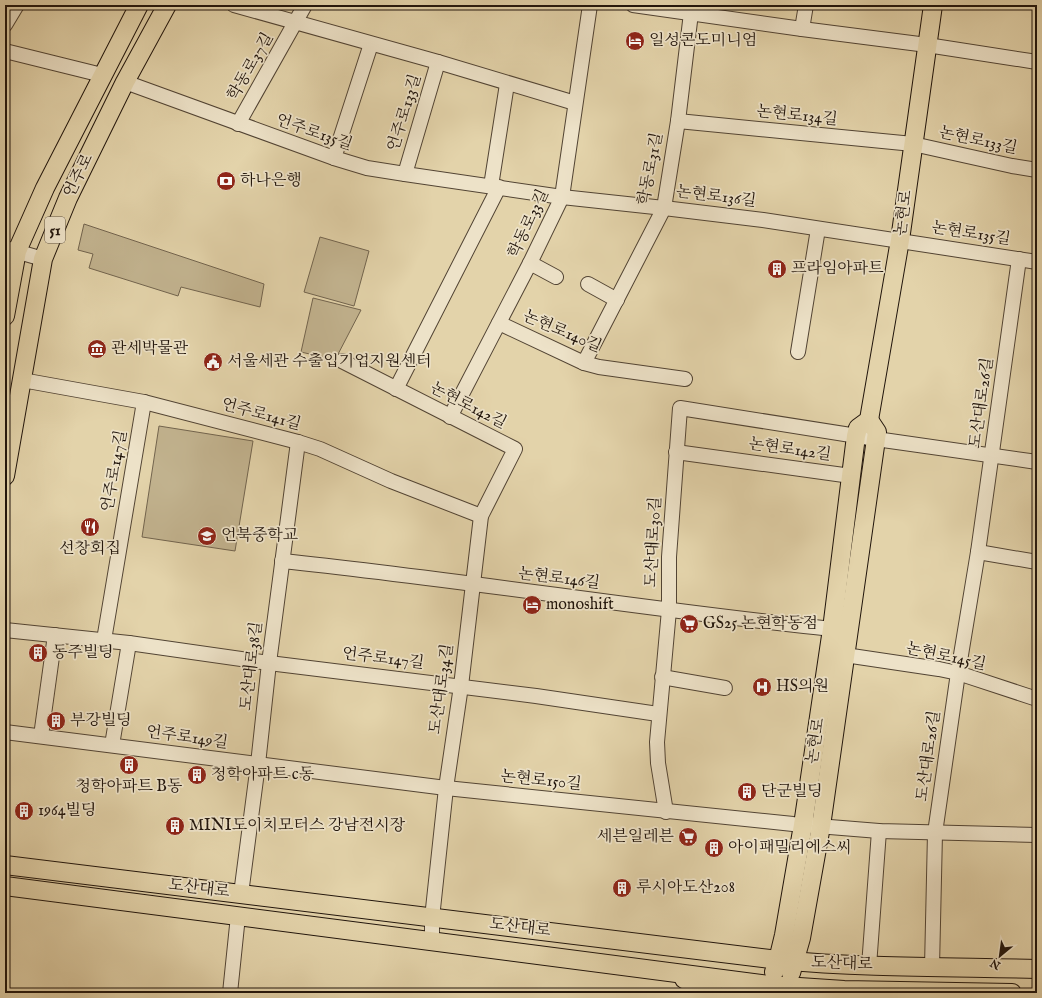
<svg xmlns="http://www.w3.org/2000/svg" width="1042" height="998" font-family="'IM FELL English','Noto Serif KR',serif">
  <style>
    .green { fill: #c2b38f; stroke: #72644e }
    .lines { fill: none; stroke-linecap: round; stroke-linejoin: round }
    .minor-casing { stroke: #524434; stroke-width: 16 }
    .major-casing { stroke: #21150c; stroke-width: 20 }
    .minor { stroke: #ede2c8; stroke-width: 14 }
    .major { stroke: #e3d3aa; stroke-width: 18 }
    .labels { text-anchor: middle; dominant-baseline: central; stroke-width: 3.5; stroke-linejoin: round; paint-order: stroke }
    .shield { fill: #ede2c8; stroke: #5e5244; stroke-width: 1 }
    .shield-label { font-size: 15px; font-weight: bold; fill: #21150c }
    .poi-label { font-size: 16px; fill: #21150c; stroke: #ede2c8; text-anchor: start }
    .street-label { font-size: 16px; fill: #21150c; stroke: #ede2c8 }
  </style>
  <rect width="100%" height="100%" fill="#e3d3aa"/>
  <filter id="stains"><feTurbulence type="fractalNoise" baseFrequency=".005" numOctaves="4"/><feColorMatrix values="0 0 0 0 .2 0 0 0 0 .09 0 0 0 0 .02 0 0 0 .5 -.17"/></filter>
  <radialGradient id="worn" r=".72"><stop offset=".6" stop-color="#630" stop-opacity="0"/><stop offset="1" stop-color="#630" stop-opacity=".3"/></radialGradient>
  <!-- green -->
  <g class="green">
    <polygon points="84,224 264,284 260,307 181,287 178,296 89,268 93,254 78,250"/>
    <polygon points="320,237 369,251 354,306 304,292"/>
    <polygon points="313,298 361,310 335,360 301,352"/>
    <polygon points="159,426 253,441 235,551 142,537"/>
  </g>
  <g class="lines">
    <!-- minor casing -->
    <g class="minor-casing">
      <g id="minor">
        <polyline points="234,5 438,62 575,103"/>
        <polyline points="633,5 802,29 927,45 1037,62"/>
        <polyline points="5,25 17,5"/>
        <polyline points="802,29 806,5"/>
        <polyline points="5,51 102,75"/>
        <polyline points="125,82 334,158 367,168 405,174 562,197 664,208 763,220 1037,262"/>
        <polyline points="678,121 913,144 1012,166 1037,170"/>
        <polyline points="238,124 305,5"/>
        <polyline points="334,158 371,44"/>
        <polyline points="405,174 438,62"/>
        <polyline points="491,186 507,84"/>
        <polyline points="5,248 43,259"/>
        <polyline points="530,263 556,277"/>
        <polyline points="588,284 617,300"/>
        <polyline points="499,323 584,363 599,367 685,379"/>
        <polyline points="798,352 818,229"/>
        <polyline points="342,361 515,449 481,516 461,686 446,788 432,918 432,941"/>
        <polyline points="584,363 664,208 678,121 691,13"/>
        <polyline points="22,380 144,402 298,442 320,449 391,481 481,516"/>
        <polyline points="396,389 499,187"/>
        <polyline points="450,417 530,263 562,197 590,5"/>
        <polyline points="676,452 851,476"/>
        <polyline points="978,552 1037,562"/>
        <path d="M282 561C466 580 648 610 832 629"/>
        <polyline points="5,630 129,643 269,663 536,696 658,714"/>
        <polyline points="104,640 144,402"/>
        <polyline points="845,655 939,669 958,673 1037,699"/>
        <polyline points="662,677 725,688"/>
        <polyline points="5,732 446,788 793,824 879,831 1037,835"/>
        <polyline points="41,736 55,635"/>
        <polyline points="112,745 129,643"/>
        <polyline points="666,812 658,763 657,742 669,610 669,557 680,408 876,439 1037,462"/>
        <polyline points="241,894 258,764 269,663 298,442"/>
        <polyline points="869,966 879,831"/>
        <polyline points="932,967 935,833 958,673 978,552 1019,259"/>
        <polyline points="230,993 238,916"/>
      </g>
    </g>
    <!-- major casing -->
    <g class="major-casing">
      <g id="major">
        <polyline points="5,316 17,251 45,188 139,5"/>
        <polyline points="5,476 43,259 68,198 125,82 167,5"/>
        <path d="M5 865 778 960C864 968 951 967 1037 969"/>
        <polyline points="5,886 769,985 844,990 1012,993"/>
        <polyline points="774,972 778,960 784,935 803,825 832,629 856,436 858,428 869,420 870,414 900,240 933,5"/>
        <polyline points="791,973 801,938 821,826 877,432 869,420"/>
        <polyline points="684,979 714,993"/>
      </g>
    </g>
    <!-- minor -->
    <use href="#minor" class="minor"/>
    <!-- major -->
    <use href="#major" class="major"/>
  </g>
  <!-- icons -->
  <defs>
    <g id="hotel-disc" transform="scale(1)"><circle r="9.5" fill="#8f2418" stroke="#ede2c8"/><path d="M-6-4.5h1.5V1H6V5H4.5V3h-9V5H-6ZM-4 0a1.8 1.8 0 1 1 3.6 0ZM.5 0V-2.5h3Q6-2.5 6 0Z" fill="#fff"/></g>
    <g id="bank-disc" transform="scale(1)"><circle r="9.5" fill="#8f2418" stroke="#ede2c8"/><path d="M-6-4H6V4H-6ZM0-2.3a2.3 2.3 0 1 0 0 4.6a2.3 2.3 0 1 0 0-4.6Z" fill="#fff"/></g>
    <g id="building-disc" transform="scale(1)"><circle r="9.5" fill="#8f2418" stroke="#ede2c8"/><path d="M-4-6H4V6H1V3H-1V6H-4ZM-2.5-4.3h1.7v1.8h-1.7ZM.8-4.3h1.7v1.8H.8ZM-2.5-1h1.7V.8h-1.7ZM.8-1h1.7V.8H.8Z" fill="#fff"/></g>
    <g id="museum-disc" transform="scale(1)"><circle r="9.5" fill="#8f2418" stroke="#ede2c8"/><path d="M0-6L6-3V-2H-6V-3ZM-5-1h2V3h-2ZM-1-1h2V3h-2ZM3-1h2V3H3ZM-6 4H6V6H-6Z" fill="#fff"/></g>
    <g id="civic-disc" transform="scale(1)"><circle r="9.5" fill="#8f2418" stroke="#ede2c8"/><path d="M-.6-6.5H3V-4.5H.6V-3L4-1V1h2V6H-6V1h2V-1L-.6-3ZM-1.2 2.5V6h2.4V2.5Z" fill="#fff"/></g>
    <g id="restaurant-disc" transform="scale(1)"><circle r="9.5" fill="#8f2418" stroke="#ede2c8"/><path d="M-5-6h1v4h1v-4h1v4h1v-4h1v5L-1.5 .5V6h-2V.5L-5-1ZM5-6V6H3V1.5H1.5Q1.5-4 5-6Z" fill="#fff"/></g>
    <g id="school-disc" transform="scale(1)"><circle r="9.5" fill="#8f2418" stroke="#ede2c8"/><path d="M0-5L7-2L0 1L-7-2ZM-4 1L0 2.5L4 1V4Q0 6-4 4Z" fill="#fff"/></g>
    <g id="supermarket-disc" transform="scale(1)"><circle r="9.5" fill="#8f2418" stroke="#ede2c8"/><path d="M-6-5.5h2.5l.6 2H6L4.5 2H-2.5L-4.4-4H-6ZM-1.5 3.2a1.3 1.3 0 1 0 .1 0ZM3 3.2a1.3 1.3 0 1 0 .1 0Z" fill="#fff"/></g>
    <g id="hospital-disc" transform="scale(1)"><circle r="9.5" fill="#8f2418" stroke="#ede2c8"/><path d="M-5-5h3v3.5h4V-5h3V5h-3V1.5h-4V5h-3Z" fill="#fff"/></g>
  </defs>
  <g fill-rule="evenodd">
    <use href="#hotel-disc" x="635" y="41"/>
    <use href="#bank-disc" x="226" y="181"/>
    <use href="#building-disc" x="777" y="269"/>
    <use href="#museum-disc" x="97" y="349"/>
    <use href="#civic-disc" x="213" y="362"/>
    <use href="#restaurant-disc" x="90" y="527"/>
    <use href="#school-disc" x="207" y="536"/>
    <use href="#hotel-disc" x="532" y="605"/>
    <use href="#supermarket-disc" x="689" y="624"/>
    <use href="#building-disc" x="38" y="653"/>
    <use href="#hospital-disc" x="762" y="687"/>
    <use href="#building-disc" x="56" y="721"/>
    <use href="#building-disc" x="129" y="765"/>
    <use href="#building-disc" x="197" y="775"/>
    <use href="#building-disc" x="747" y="792"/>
    <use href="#building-disc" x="24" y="811"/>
    <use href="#building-disc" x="175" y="826"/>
    <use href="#supermarket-disc" x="688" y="837"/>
    <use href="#building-disc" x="714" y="848"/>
    <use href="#building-disc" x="622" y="888"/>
  </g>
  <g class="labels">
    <!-- shield labels -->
    <rect class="shield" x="45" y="217" width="20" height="26" rx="3"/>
    <g class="shield-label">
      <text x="55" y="230">51</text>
    </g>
    <!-- poi labels -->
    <g class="poi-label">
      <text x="649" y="41">일성콘도미니엄</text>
      <text x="240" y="181">하나은행</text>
      <text x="791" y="269">프라임아파트</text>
      <text x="111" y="349">관세박물관</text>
      <text x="227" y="362">서울세관 수출입기업지원센터</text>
      <text x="221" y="536">언북중학교</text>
      <text x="90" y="549" text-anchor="middle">선창회집</text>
      <text x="546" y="605">monoshift</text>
      <text x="703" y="624">GS25 논현학동점</text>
      <text x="52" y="653">동주빌딩</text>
      <text x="776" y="687">HS의원</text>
      <text x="70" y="721">부강빌딩</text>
      <text x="211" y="775">청학아파트 c동</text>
      <text x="129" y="787" text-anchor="middle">청학아파트 B동</text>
      <text x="761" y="792">단군빌딩</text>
      <text x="38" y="811">1964빌딩</text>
      <text x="189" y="826">MINI도이치모터스 강남전시장</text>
      <text x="674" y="837" text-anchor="end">세븐일레븐</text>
      <text x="728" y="848">아이패밀리에스씨</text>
      <text x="636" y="888">루시아도산208</text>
    </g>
    <!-- street labels -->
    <g class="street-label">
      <text transform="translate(251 67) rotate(-60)">학동로37길</text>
      <text transform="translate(405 113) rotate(-73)">언주로133길</text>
      <text transform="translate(797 116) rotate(6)">논현로134길</text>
      <text transform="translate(314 133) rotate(19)">언주로135길</text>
      <text transform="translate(978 141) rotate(12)">논현로133길</text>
      <text transform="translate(651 169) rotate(-79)">학동로31길</text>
      <text transform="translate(79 176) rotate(-64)">언주로</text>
      <text transform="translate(716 197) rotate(7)">논현로136길</text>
      <text transform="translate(904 213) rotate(-82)">논현로</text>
      <text transform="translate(529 224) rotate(-65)">학동로33길</text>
      <text transform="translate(971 234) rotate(9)">논현로135길</text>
      <text transform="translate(562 332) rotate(23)">논현로140길</text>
      <text transform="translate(982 403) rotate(-82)">도산대로26길</text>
      <text transform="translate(468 406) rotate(27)">논현로142길</text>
      <text transform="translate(261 415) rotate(15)">언주로141길</text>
      <text transform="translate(790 450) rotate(8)">논현로142길</text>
      <text transform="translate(115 471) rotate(-80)">언주로147길</text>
      <text transform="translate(654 542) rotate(-87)">도산대로30길</text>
      <text transform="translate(559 579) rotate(7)">논현로146길</text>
      <text transform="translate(946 657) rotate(12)">논현로145길</text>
      <text transform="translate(383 659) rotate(7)">언주로147길</text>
      <text transform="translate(252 666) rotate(-83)">도산대로38길</text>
      <text transform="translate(442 689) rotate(-82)">도산대로34길</text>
      <text transform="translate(187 738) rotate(8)">언주로149길</text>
      <text transform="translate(816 741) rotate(-81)">논현로</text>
      <text transform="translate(929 756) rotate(-82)">도산대로26길</text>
      <text transform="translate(541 781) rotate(6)">논현로150길</text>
      <text transform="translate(199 889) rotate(7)">도산대로</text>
      <text transform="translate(520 928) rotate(7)">도산대로</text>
      <text transform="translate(842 964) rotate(2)">도산대로</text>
    </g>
  </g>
  <!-- margin -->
  <rect width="1042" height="998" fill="none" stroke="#e3d3aa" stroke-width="20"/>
  <rect x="6" y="6" width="1030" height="986" fill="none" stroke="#21150c" stroke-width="2"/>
  <rect x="10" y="10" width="1022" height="978" fill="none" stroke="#21150c"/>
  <!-- north arrow -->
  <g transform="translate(1000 956) rotate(209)" stroke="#ede2c8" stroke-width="3" paint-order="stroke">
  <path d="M0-3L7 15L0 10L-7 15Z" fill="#21150c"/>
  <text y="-6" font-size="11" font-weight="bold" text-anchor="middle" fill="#21150c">N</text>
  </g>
  <rect width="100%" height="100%" filter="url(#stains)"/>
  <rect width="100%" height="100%" fill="url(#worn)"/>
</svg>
